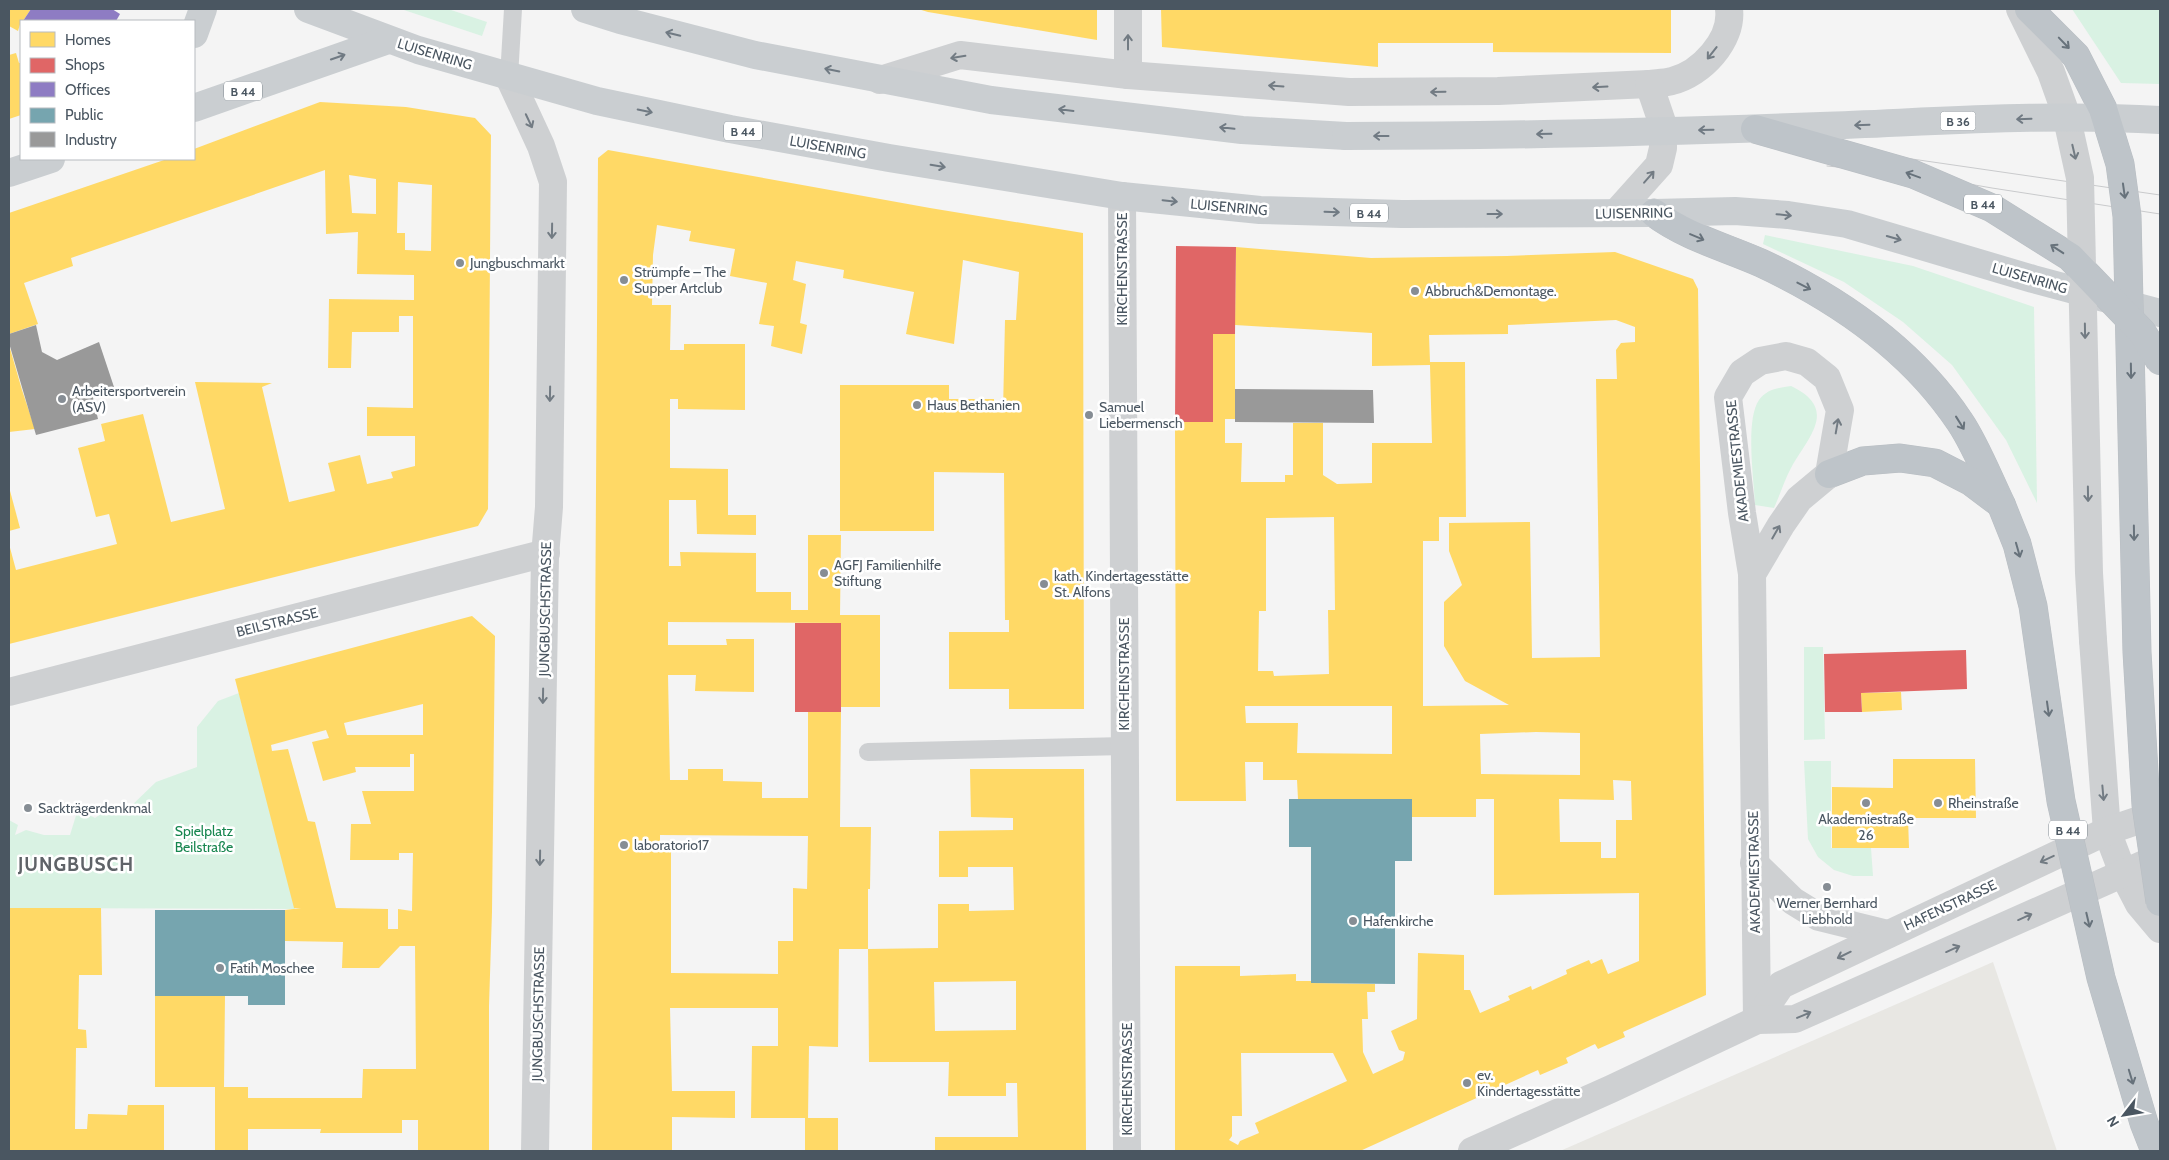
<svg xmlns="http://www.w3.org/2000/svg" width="2169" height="1160" font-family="Cabin,sans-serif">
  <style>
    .commercial { fill: #e8e7e3 }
    .green { fill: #d9f2e3 }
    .homes { fill: #ffd966; fill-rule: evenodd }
    .shops { fill: #e06666 }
    .offices { fill: #8e7cc3 }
    .public { fill: #76a5af }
    .industry { fill: #999 }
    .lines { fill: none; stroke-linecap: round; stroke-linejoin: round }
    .highway-casing { stroke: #b9bec3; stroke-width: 29 }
    .lane { stroke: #ced0d2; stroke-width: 18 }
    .street { stroke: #ced0d2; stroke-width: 28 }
    .primary { stroke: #caced1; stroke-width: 28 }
    .highway { stroke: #bec4c9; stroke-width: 28 }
    .tram { stroke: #c9cacc; stroke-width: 1 }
    .highway-bridge-casing { stroke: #b9bec3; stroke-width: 29; stroke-linecap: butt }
    .street-bridge { stroke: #ced0d2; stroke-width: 28 }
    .primary-bridge { stroke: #caced1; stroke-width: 28 }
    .highway-bridge { stroke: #bec4c9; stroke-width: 28 }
    .oneway { stroke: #707a83 }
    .oneway2 { stroke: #727b83 }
    .oneway3 { stroke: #67727b }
    .poi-dot { fill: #868d94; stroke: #fff; stroke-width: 2 }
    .labels { text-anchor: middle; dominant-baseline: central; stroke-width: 5; stroke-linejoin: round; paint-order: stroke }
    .shield { fill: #fff; stroke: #808990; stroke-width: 1 }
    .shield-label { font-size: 12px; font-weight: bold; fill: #4a5661 }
    .street-label { font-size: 14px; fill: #4a5661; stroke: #fff }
    .poi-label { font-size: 14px; fill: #4a5661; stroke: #fff; text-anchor: start }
    .park-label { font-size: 14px; fill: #17864f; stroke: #fff }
    .district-label { font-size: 19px; font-weight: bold; letter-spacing: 1px; fill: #5f6368; stroke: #fff }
  </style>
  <rect width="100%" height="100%" fill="#f4f4f4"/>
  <!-- commercial -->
  <polygon class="commercial" points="1993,962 2057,1151 1560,1151"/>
  <!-- green -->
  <g class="green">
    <polygon points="401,9 448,9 487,22 482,36"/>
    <polygon points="2072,9 2160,9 2160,84 2121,83"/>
    <polygon points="1765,235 1913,266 2034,307 2037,503 2006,440 1952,365 1903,322 1844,282 1763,244"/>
    <path d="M1791 386C1839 409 1809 436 1791 468 1784 481 1780 495 1774 508L1755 505C1754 480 1745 420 1759 400 1767 389 1778 388 1791 386Z"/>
    <polygon points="1823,647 1825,739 1804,740 1804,647"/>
    <polygon points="239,693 295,909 9,908 9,820 18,825 15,835 26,830 44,835 70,835 78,809 95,818 113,806 129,808 156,782 197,767 197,727 218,701"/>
    <polygon points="1804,761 1831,761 1831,848 1871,848 1873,876 1853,876 1834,870 1818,857 1808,839"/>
  </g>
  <!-- homes -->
  <g class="homes">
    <polygon points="9,9 31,9 23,21 21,21 18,31 9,26"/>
    <polygon points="918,9 1097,9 1097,40 928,12"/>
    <polygon points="1161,9 1671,9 1671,53 1493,52 1493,43 1378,43 1378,67 1162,47"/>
    <polygon points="16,53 19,63 21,63 21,115 9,119 9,55"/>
    <path d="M320 102 406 107 475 118 491 135 488 509 478 526 9 644V544L16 570 117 544 109 514 96 517 78 448 105 441 101 424 143 414 171 522 225 509 195 382 272 383 262 387 289 502 335 491 328 463 360 455 367 484 393 478 391 472 415 466V436H367V407L413 408V316H399V332H352L351 368H328L329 299 414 300V275L357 274 358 232 326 234 325 170 71 258 73 266 24 283 38 324 9 334V213L167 159H194V149ZM349 175 376 179V214L352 213ZM398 182 432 185 431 251 405 250V233H397Z"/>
    <path d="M608 150 930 208 1083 233 1084 709H1009V689H949V632H1009V620H1005L1004 473 934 472V531H840V385H949V399H994V411H1003L1005 320H1016L1019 272 963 260 954 344 906 334 914 292 843 278 844 270 796 261 793 280 806 284 800 323 807 325 802 354 771 346 774 326 759 324 767 283 730 276 735 249 689 241 691 231 657 225 653 255 652 305H671L670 350H684V344H745V410L678 409V399H670V468L728 469V515H756V535L697 534 696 500H669V566H681L680 552 756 553V592H791V610H808V535H841L840 615H880V707H840L841 623 668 622V645H727L726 639H754V692L695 691 696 675H668L670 780H688V769H723V781L762 782V798H808V712H841L840 827H871L870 889H868V949H839L838 1047 809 1046 808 1118H838V1151H805V1118H751L752 1046H778V1008H670L672 1091H735V1118L672 1117V1151H592L598 158ZM660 835 808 836 807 889 793 888V941H778V974L671 973V852L660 851Z"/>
    <path d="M1236 247 1371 258 1507 256 1615 252 1693 279 1698 289 1706 995 1623 1032 1625 1037 1598 1049 1595 1044 1566 1058 1568 1063 1540 1075 1538 1070 1360 1151H1175V966H1240V976L1296 974V981H1311V983L1375 984V992H1367L1368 1019H1362L1363 1052 1373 1074 1403 1060 1405 1052 1399 1050 1391 1031 1417 1019 1418 953 1464 955V990H1470L1480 1013 1510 1000 1508 996 1531 986 1532 990 1567 974 1566 970 1589 960 1591 964 1602 959 1608 974 1639 961V893L1494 895V799H1476V817H1412V799H1298L1297 780H1263V762H1245L1246 801H1176L1175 422H1213V334H1235V419H1225V443H1242L1241 482H1285V475H1293V423H1323V475L1337 484 1372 483V443H1432L1430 365 1372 366V333L1235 325ZM1616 320 1635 327V342L1621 343 1616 350 1617 379H1596L1600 657 1532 658 1530 522 1449 523V551L1462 585 1444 602V646L1465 681 1509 705 1423 706V541H1439V517H1466L1465 362H1430L1429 335 1508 334V325ZM1334 517 1335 610H1328L1329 674 1274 676 1273 671H1258L1259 611H1266V518ZM1245 706H1392V754L1297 753 1298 723H1246ZM1536 732 1580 733V775L1481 774 1480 734ZM1613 780 1631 781 1632 820H1616V858H1601V842H1560L1559 799 1614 800ZM1241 1053H1333L1347 1081 1255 1123 1259 1133 1240 1141 1238 1145 1229 1140 1232 1136V1116H1242Z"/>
    <polygon points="9,345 22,390 35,429 9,432"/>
    <polygon points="9,487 20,528 9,531"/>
    <path d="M472 616 495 636 492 912 489 1006V1151H418V1120H402V1133H320L321 1129H248V1151H215V1087H155V996H225L224 1087H248V1098H362L363 1069H416L415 946H400L379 968H342L343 942 285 941V910L301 908H294L235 679ZM423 704V735H347L344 723ZM326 730 329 738 312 742 323 781 356 772 355 767H410V754H414V791H362L371 824H351L350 860H399V853H413L412 911 398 909V929H388V909L336 908 315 822 308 821 288 749 272 751 271 745Z"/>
    <polygon points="1901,692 1902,710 1862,712 1861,693"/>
    <polygon points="1893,759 1975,759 1976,818 1908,818 1909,848 1832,848 1832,787 1893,788"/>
    <path d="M970 769H1084L1086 1151H935V1137H1018L1017 1083H1006V1096H948L949 1062H869L868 949 938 948V904H969V911L1014 910 1013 867H968V877H939V831L1013 830V818L971 817ZM1016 981V1030L935 1031 934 982Z"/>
    <polygon points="9,908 101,908 102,975 79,975 78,1029 86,1030 87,1048 76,1048 75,1129 87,1129 88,1114 127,1115 128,1105 164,1105 164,1151 9,1151"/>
  </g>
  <!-- shops -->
  <g class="shops">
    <polygon points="1176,246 1236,247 1235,334 1213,334 1213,422 1175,422"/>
    <rect x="795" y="623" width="46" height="89"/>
    <polygon points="1966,650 1967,689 1861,693 1862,712 1825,712 1824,654"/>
  </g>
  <!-- offices -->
  <polygon class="offices" points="31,9 112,9 120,14 116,21 23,21"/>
  <!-- public -->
  <g class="public">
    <polygon points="1289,799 1412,799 1412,861 1395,861 1395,984 1311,983 1311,847 1289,847"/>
    <polygon points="155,910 285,910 285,1005 248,1005 248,996 155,996"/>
  </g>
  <!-- industry -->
  <g class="industry">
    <polygon points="36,325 42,352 57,360 99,342 114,387 91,389 98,419 36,435 9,343 9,334"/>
    <polygon points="1235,389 1373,390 1374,423 1235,422"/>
  </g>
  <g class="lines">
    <!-- highway casing -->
    <g class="highway-casing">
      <g id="highway">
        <path d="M1654 213C1686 237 1725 247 1761 263 1838 299 1912 350 1960 422 1975 444 1989 479 2001 504"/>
        <polyline points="1829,474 1863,461 1900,458 1935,463 1970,481 1998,502"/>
      </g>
    </g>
    <!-- lane -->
    <g class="lane">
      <polyline points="509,77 513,9"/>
      <polyline points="868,752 1125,746"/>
    </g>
    <!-- street -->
    <g class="street">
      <polyline points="1128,75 1128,9"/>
      <polyline points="509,77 541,146 553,182 549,507 545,556 535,1151"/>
      <path d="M880 80 960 55 1128 75 1349 92 1498 91 1649 84C1656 83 1665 83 1672 81 1701 74 1733 40 1729 9"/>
      <polyline points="1122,196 1127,1151"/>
      <polyline points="1616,213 1659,165 1663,148 1663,125 1649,84"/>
      <polyline points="1752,574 1781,525 1799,499 1829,474 1840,410 1827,378 1807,362 1786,356 1760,361 1742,373 1728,397 1742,513 1752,574 1757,1020"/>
      <polyline points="2093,640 2107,831 2123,873 2139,904 2160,929"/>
      <polyline points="9,692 546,553"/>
      <polyline points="1754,863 1793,901 1819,917 1888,934"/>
      <polyline points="1757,1020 1781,985 2107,831 2160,813"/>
      <polyline points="1472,1151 1611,1089 1757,1020 1795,1019 2160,857"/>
    </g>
    <!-- primary -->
    <g class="primary">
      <polyline points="308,9 418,50 597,101 730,129 889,158 1122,196 1260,210 1402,214 1654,213 1735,211 1788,215 1847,224 2033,279 2160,313"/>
      <polyline points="585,9 620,20 755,55 991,100 1242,130 1346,136"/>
      <polyline points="194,34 203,9"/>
      <polyline points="194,108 388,40"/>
      <polyline points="9,173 51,159"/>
    </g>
    <!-- highway -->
    <use href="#highway" class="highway"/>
    <!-- tram -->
    <g class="tram">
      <polyline points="1825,149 1912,159 2160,195"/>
      <polyline points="1827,166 1912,174 1992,188 2160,214"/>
    </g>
    <!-- highway-bridge casing -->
    <g class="highway-bridge-casing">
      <g id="highway-bridge">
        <polyline points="2029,9 2076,56 2103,109 2120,164 2127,216 2137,652 2146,805 2160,902"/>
        <polyline points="1755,129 1913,174 1992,208 2070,257 2142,332 2160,361"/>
        <polyline points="2001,504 2017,544 2033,606 2061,801 2101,978 2144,1123 2155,1151"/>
      </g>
    </g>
    <!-- street-bridge -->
    <polyline class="street-bridge" points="2020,9 2051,72 2066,114 2080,178 2089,573 2093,640"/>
    <!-- primary-bridge -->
    <path class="primary-bridge" d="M1346 136C1504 136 1662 132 1821 126 1933 122 2047 113 2160 120"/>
    <!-- highway-bridge -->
    <use href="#highway-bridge" class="highway-bridge"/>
  </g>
  <!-- one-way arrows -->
  <defs><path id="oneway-shaft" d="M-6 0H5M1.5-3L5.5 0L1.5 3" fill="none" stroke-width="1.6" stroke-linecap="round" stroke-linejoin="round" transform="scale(1.25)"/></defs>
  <g class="oneway">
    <use href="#oneway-shaft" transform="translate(673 34) rotate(-166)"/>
    <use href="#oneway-shaft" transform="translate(338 57) rotate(-19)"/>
    <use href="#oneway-shaft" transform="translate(832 70) rotate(-169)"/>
    <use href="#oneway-shaft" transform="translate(1066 110) rotate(-173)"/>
    <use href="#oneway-shaft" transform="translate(645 111) rotate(12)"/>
    <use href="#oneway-shaft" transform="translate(2024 119) rotate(178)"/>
    <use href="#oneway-shaft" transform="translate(1862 125) rotate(178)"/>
    <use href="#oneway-shaft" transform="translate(1227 128) rotate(-174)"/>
    <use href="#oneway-shaft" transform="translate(1706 130) rotate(179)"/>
    <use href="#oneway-shaft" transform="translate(1544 134) rotate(179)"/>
    <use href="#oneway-shaft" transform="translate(1381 136) rotate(180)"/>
    <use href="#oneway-shaft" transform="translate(938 166) rotate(9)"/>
    <use href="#oneway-shaft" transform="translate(1170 201) rotate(6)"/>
    <use href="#oneway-shaft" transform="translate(1332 212) rotate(2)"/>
    <use href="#oneway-shaft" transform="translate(1495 214)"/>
    <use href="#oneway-shaft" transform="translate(1784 215) rotate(6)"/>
    <use href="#oneway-shaft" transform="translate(1894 238) rotate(16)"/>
  </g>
  <g class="oneway2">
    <use href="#oneway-shaft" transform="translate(1128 42) rotate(-90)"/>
    <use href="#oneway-shaft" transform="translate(1712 53) rotate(128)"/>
    <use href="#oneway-shaft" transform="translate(958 57) rotate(171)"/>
    <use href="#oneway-shaft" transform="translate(1276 86) rotate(-176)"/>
    <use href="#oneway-shaft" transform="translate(1600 87) rotate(177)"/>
    <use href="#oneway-shaft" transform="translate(1438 92) rotate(179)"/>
    <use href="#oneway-shaft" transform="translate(529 121) rotate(65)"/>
    <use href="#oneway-shaft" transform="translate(2074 152) rotate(77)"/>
    <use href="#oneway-shaft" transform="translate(1649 177) rotate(-49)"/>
    <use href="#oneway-shaft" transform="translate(552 231) rotate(91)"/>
    <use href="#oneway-shaft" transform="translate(2085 331) rotate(89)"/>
    <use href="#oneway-shaft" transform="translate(550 394) rotate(91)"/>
    <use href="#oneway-shaft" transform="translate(1837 426) rotate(-80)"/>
    <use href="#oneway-shaft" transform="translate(2088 494) rotate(89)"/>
    <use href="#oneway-shaft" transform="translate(1776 532) rotate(-60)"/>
    <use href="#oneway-shaft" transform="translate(543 696) rotate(91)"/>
    <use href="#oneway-shaft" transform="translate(2103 793) rotate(85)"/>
    <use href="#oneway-shaft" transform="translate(540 858) rotate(91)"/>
    <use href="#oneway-shaft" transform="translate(2047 859) rotate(155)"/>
    <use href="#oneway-shaft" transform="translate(2025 917) rotate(-24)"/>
    <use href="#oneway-shaft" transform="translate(1953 949) rotate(-24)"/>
    <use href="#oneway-shaft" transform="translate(1844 955) rotate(154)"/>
    <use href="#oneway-shaft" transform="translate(1804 1015) rotate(-23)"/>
  </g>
  <g class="oneway3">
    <use href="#oneway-shaft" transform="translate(2064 43) rotate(46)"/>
    <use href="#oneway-shaft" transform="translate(1913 175) rotate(-160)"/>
    <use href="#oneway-shaft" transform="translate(2124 191) rotate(82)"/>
    <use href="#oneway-shaft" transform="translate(1697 237) rotate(23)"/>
    <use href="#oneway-shaft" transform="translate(2057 249) rotate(-147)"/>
    <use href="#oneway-shaft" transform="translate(1804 286) rotate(27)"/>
    <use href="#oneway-shaft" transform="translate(2131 371) rotate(89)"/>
    <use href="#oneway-shaft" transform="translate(1960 423) rotate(58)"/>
    <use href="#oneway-shaft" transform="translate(2134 533) rotate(89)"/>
    <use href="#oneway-shaft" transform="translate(2018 550) rotate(74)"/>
    <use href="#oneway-shaft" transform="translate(2048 709) rotate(82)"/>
    <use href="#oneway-shaft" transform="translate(2088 920) rotate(77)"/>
    <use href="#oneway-shaft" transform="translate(2131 1077) rotate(73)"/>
  </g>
  <!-- markers -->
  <g class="poi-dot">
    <circle cx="460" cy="263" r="5"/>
    <circle cx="624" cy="280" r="5"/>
    <circle cx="1415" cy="291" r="5"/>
    <circle cx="62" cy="399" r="5"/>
    <circle cx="917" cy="405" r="5"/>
    <circle cx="1089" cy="415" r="5"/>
    <circle cx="824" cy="573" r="5"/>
    <circle cx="1044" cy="584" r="5"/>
    <circle cx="1866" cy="803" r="5"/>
    <circle cx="1938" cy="803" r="5"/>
    <circle cx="28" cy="808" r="5"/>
    <circle cx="624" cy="845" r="5"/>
    <circle cx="1827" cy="887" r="5"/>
    <circle cx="1353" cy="921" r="5"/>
    <circle cx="220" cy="968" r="5"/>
    <circle cx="1467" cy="1083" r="5"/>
  </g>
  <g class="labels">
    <!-- shield labels -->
    <g class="shield">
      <rect x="224" y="81.5" width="38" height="19" rx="4"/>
      <rect x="1940.5" y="111.5" width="35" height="19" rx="4"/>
      <rect x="724" y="121.5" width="38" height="19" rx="4"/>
      <rect x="1964" y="194.5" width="38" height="19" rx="4"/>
      <rect x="1350" y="203.5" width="38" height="19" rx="4"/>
      <rect x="2049" y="820.5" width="38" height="19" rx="4"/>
    </g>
    <g class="shield-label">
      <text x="243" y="91">B 44</text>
      <text x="1958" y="121">B 36</text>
      <text x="743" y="131">B 44</text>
      <text x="1983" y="204">B 44</text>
      <text x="1369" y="213">B 44</text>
      <text x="2068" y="830">B 44</text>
    </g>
    <!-- street labels -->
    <g class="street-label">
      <text transform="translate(435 54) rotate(17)">LUISENRING</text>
      <text transform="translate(828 147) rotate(10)">LUISENRING</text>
      <text transform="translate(1229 207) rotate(5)">LUISENRING</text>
      <text transform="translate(1634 213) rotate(-1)">LUISENRING</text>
      <text transform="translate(1122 269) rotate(-90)">KIRCHENSTRASSE</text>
      <text transform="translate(2030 278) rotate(16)">LUISENRING</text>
      <text transform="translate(1737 461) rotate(-96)">AKADEMIESTRASSE</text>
      <text transform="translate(545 609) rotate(-89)">JUNGBUSCHSTRASSE</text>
      <text transform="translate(277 622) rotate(-14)">BEILSTRASSE</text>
      <text transform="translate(1124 674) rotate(-90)">KIRCHENSTRASSE</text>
      <text transform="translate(1754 872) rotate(-91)">AKADEMIESTRASSE</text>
      <text transform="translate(1950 905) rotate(-25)">HAFENSTRASSE</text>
      <text transform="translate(538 1014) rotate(-89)">JUNGBUSCHSTRASSE</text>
      <text transform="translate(1127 1079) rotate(-90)">KIRCHENSTRASSE</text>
    </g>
    <!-- poi labels -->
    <g class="poi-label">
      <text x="470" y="263">Jungbuschmarkt</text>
      <text x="634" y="272">Strümpfe – The<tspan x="634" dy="16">Supper Artclub</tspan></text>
      <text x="1425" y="291">Abbruch&amp;Demontage.</text>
      <text x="72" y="391">Arbeitersportverein<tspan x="72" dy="16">(ASV)</tspan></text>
      <text x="927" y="405">Haus Bethanien</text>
      <text x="1099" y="407">Samuel<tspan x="1099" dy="16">Liebermensch</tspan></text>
      <text x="834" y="565">AGFJ Familienhilfe<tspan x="834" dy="16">Stiftung</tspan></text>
      <text x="1054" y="576">kath. Kindertagesstätte<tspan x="1054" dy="16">St. Alfons</tspan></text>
      <text x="1948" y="803">Rheinstraße</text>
      <text x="38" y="808">Sackträgerdenkmal</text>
      <text x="1866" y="819" text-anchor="middle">Akademiestraße<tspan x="1866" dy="16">26</tspan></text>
      <text x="634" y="845">laboratorio17</text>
      <text x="1827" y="903" text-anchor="middle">Werner Bernhard<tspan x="1827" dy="16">Liebhold</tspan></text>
      <text x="1363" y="921">Hafenkirche</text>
      <text x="230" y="968">Fatih Moschee</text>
      <text x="1477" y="1075">ev.<tspan x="1477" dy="16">Kindertagesstätte</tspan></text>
    </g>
    <!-- park labels -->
    <g class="park-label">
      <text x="204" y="831">Spielplatz<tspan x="204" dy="16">Beilstraße</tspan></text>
    </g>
    <!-- district labels -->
    <g class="district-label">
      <text x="76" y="864">JUNGBUSCH</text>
    </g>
  </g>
  <!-- border -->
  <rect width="2169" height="1160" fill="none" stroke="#4a5661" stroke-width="20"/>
  <!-- legend -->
  <rect x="20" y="20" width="175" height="140" fill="#ffffff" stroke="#b7bbc0"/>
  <rect x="30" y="32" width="25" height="15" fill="#ffd966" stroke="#b7bbc0"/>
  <text x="65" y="45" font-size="15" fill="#4a5661">Homes</text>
  <rect x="30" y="58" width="25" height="15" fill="#e06666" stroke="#b7bbc0"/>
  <text x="65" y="70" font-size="15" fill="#4a5661">Shops</text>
  <rect x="30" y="82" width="25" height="15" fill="#8e7cc3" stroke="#b7bbc0"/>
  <text x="65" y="95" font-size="15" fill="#4a5661">Offices</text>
  <rect x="30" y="108" width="25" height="15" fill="#76a5af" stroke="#b7bbc0"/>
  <text x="65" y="120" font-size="15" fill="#4a5661">Public</text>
  <rect x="30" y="132" width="25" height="15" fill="#999999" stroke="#b7bbc0"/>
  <text x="65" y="145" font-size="15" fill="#4a5661">Industry</text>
  <!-- north arrow -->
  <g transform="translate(2124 1115) rotate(239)" stroke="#ffffff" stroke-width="4" paint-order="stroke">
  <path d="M0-4L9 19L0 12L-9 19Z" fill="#4a5661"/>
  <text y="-8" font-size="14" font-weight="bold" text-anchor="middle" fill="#4a5661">N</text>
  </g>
</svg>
